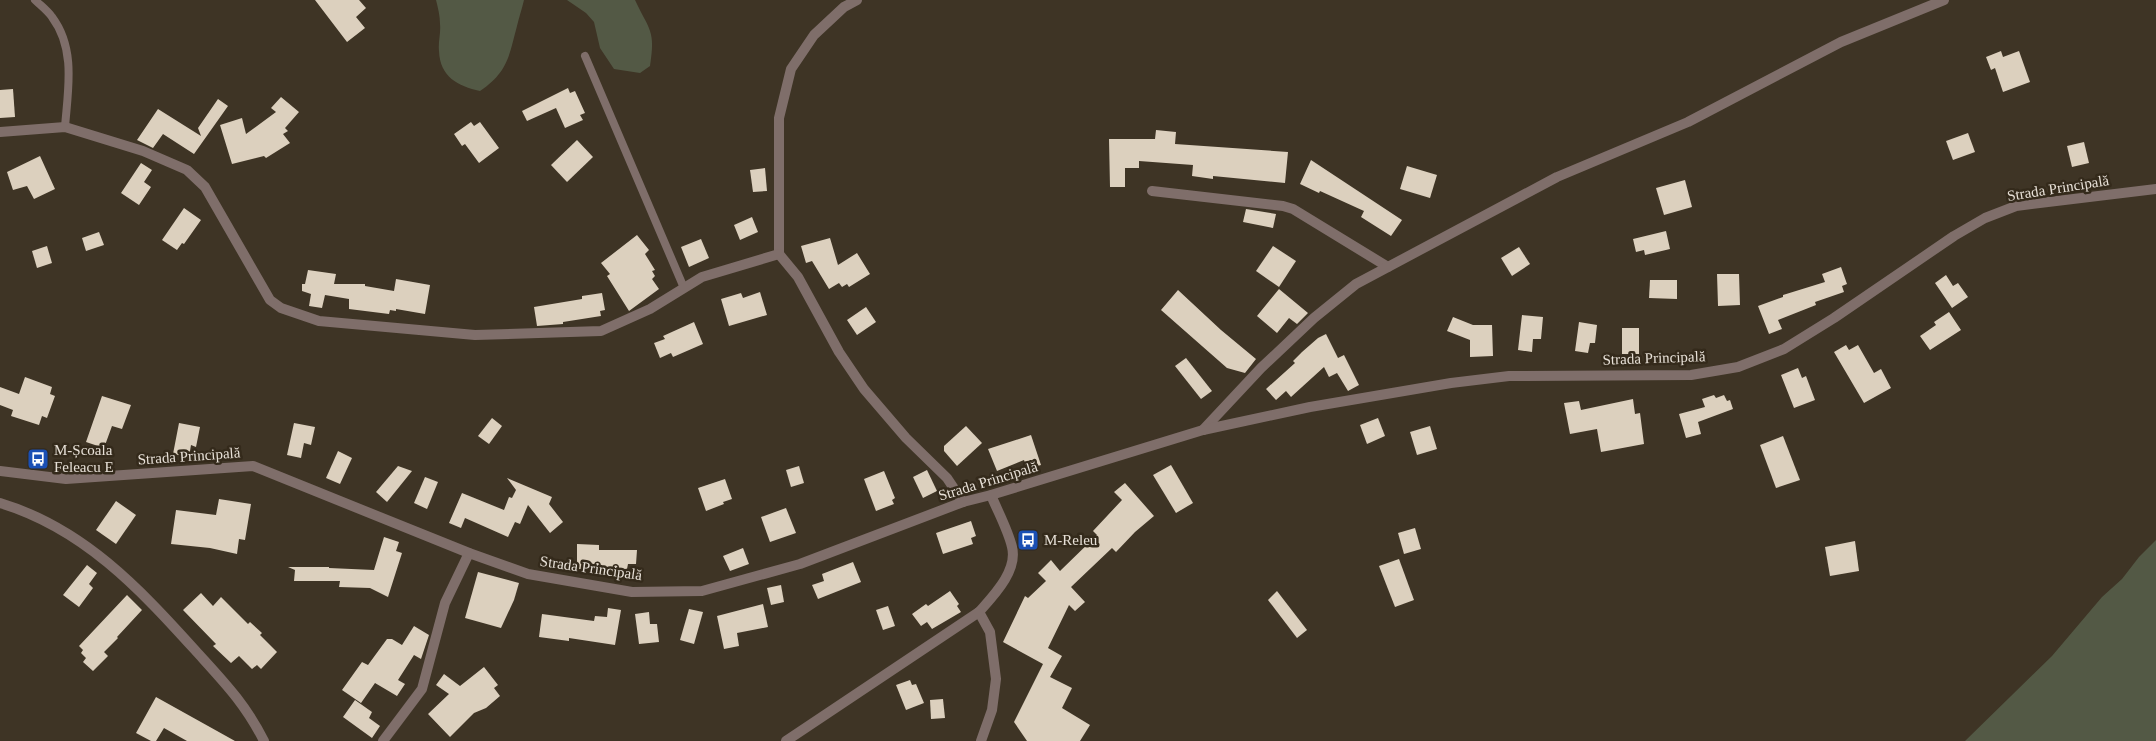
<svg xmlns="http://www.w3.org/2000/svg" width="2156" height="741" font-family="'Times New Roman',serif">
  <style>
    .green { fill: #535945 }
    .building { fill: #dcd0be }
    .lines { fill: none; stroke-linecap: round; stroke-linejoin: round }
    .service { stroke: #7f6e6a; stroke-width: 8 }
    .minor { stroke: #7f6e6a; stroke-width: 10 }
    .tertiary { stroke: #7f6e6a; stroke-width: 10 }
    .labels { text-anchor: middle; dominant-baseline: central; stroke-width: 5; stroke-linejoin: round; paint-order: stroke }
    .street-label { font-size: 15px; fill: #e7e0d7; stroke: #342a1b }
    .poi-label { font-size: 15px; fill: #e7e0d7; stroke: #342a1b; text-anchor: start }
  </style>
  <rect width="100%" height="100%" fill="#3e3425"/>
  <!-- green -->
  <g class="green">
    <path d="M436 0H524C522 9 519 17 517 26 509 56 508 72 480 91 458 86 440 77 439 51 438 42 441 33 440 24 440 16 438 8 436 0Z"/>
    <path d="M567 0H635C649 30 656 30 650 66L640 73 614 69 600 48 594 22 586 13Z"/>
    <polygon points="2156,540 2156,741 1965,741 2052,656 2102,597 2122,579 2139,557"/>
  </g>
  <!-- building -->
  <g class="building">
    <polygon points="315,0 359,0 366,8 356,17 365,28 347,42"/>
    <polygon points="2001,51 2003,57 2019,51 2030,82 2003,92 1995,68 1991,70 1986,57"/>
    <polygon points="568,88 570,93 575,91 585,113 580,115 583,120 565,128 556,108 527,121 522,111"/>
    <polygon points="13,89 15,117 0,118 0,90"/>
    <polygon points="281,97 299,112 285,128 288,131 283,134 290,143 266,158 264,156 232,164 220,125 242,118 246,134 276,112 271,108"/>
    <polygon points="218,99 228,106 194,154 163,134 153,148 137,140 158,109 201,136 198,128"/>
    <polygon points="471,122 474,126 480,122 499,148 479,163 465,144 462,146 454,134"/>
    <polygon points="1156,130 1176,132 1175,144 1288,152 1285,183 1213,176 1213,179 1192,176 1193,165 1139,161 1139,168 1125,168 1125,187 1110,187 1109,139 1155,139"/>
    <polygon points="1968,133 1975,152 1953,160 1946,141"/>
    <polygon points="577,140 593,157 567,182 551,165"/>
    <polygon points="2084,142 2089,163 2072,167 2067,146"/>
    <polygon points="40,156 55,189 34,199 27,186 13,190 7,172"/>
    <polygon points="1311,160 1402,220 1391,236 1361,217 1364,211 1320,191 1319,193 1300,184"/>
    <polygon points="141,163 152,170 144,182 151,187 139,205 121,193"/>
    <polygon points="1407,166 1437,175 1430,198 1400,189"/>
    <polygon points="765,168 767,191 753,192 750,170"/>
    <polygon points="1685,180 1692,207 1664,215 1656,188"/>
    <polygon points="184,208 201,220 184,244 182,243 177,250 162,240"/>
    <polygon points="1246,209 1276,214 1273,228 1243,222"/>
    <polygon points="752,217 758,232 740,240 734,225"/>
    <polygon points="1666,231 1670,249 1645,255 1644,250 1636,252 1633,239"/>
    <polygon points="99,232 104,245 86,251 82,238"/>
    <polygon points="637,235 649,250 645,254 655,270 652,271 655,276 652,279 659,289 629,311 607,276 610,274 601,263"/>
    <polygon points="830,238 838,265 857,253 870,274 849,287 847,284 842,287 839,283 829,289 812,261 806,263 801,246"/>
    <polygon points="701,239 709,258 689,267 681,247"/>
    <polygon points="47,246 52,263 37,268 32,251"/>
    <polygon points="1273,246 1296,261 1279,287 1256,271"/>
    <polygon points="1519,247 1530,264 1512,276 1501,258"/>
    <polygon points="1841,267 1847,284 1842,286 1844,292 1815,302 1816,305 1778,320 1782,329 1769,334 1758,306 1783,297 1783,295 1825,282 1822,274"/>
    <polygon points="308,270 336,274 334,284 365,284 365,286 394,291 396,279 430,285 425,314 396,309 396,311 390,310 389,314 349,309 349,299 325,295 322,308 309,306 311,294 302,291 302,284 305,284"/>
    <polygon points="1717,274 1739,274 1740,305 1718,306"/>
    <polygon points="1946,275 1953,286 1958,283 1968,297 1952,308 1935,283"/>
    <polygon points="1650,280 1677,280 1677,299 1649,298"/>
    <polygon points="1279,289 1308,313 1297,324 1289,318 1277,333 1257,316"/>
    <polygon points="1178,290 1221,330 1256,359 1245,373 1227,368 1161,310"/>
    <polygon points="760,292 767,315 729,326 721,299 741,293 743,298"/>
    <polygon points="602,293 605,310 600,311 601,316 563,322 563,324 537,326 534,307 582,299 582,296"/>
    <polygon points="866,307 876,322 857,335 847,320"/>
    <polygon points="1949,312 1961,330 1930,350 1920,336 1936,325 1934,322"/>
    <polygon points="1522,315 1543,317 1541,339 1533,339 1532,352 1518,350"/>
    <polygon points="1453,317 1473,325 1492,325 1493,356 1470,357 1470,340 1447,331"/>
    <polygon points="694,322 703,344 673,357 671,353 660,358 654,343 665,339 663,336"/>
    <polygon points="1579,322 1597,325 1595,343 1590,343 1588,353 1575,351"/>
    <rect x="1622" y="328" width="17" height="26"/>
    <polygon points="1326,334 1338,358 1344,355 1359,385 1348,391 1337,373 1329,377 1324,367 1291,397 1286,391 1276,400 1266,389 1295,363 1293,361 1302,352 1318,338"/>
    <polygon points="1846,345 1849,350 1858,345 1874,373 1881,369 1891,388 1864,403 1834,352"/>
    <polygon points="1186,358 1212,391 1201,399 1175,366"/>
    <polygon points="1798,368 1802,378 1806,376 1815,400 1794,408 1781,375"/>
    <polygon points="25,377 52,387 50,394 55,396 47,418 42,416 39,425 11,416 13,410 0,405 0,387 19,394"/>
    <polygon points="1714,395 1716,398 1724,395 1727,401 1730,400 1733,409 1698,422 1701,434 1686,438 1679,414 1705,407 1702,399"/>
    <polygon points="102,396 131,405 122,429 112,426 104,448 86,442"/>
    <polygon points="1633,399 1635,414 1640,413 1644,444 1601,452 1597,429 1570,434 1564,403 1579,401 1581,410"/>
    <polygon points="492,418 502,426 489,444 478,436"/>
    <polygon points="1378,418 1385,436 1367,444 1360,425"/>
    <polygon points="179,423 200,427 196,447 191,445 189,457 173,454"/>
    <polygon points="294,423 315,427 311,445 304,443 301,458 287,455"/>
    <polygon points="966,426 982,443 957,466 944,451 944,446"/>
    <polygon points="1430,426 1437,449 1417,455 1410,432"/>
    <polygon points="1031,435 1041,465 1027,469 1024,460 997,471 988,449"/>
    <polygon points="1783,436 1800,480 1776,488 1760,445"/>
    <polygon points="338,451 352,458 340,484 326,478"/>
    <polygon points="1171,465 1193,503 1176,513 1153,475"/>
    <polygon points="398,466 412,471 387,502 376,492"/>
    <polygon points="799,466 804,483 791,487 786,470"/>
    <polygon points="927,470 937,491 923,498 913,477"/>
    <polygon points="884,471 895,498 892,500 894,504 876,511 864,479"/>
    <polygon points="425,477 438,482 427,509 414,503"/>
    <polygon points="507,478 552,497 549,504 563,522 550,533 528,505 520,524 515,522 508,537 465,518 461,528 449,523 462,493 504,510 509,497 512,498 516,490"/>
    <polygon points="725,479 732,499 723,502 724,504 706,511 698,488"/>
    <polygon points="1125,483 1154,516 1135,532 1116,552 1112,548 1071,587 1085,602 1075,611 1069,605 1048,648 1062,656 1050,677 1072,688 1062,708 1090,725 1080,741 1027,741 1014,722 1043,664 1003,642 1025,596 1028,598 1046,581 1038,573 1051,560 1060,571 1097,535 1093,531 1122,500 1114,492"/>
    <polygon points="219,499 251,504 245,540 239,539 237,554 210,548 171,544 176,510 216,515"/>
    <polygon points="116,501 136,515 116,544 96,530"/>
    <polygon points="786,508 796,533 770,542 761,517"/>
    <polygon points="971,521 976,536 971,538 973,544 943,554 936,533"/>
    <polygon points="1415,528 1421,549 1404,554 1398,533"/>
    <polygon points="384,537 399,542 396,551 402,553 388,597 370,588 339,587 340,581 294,581 295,570 288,567 329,567 329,568 374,570"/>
    <polygon points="1855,541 1859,571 1830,576 1825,547"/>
    <polygon points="577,544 599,545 599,550 637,550 636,564 628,564 627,569 577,569"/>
    <polygon points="743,548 749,564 730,571 723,556"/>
    <polygon points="1399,559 1414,600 1395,607 1379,566"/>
    <polygon points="853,562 861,582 818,599 812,585 824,581 822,574"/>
    <polygon points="87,565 97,573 89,584 93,588 79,607 63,595"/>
    <polygon points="478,572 519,583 514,600 501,628 465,618"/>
    <polygon points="781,585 784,602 771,605 767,588"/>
    <polygon points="950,591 959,604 957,606 961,612 932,629 927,622 921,626 912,614 926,604 928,606"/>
    <polygon points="1277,591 1307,630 1297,638 1268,600"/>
    <polygon points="201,593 213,606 221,597 248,624 250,622 262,633 260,635 277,652 261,669 257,665 252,669 239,656 231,663 213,646 216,644 183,610"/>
    <polygon points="127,595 142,610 117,637 118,638 104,652 108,656 93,671 83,662 86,658 81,653 83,650 79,646"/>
    <polygon points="763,604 768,627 737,633 739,646 724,649 717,616"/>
    <polygon points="888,606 895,626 883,630 876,610"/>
    <polygon points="608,608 621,610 615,645 569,638 569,641 539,637 542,614 594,621 595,616 607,617"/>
    <polygon points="689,609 703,612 694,644 680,640"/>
    <polygon points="649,612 650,624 657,624 659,642 639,644 635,614"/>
    <polygon points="414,626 429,635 421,659 414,655 398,680 405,684 397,696 375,683 361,703 342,690 362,662 368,665 387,639 392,639 402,645"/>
    <polygon points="484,667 498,685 494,688 500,696 486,708 474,713 450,737 428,714 449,694 436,685 444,674 460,686"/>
    <polygon points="910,680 912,685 916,684 924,703 906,710 896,685"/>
    <polygon points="156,697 235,741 187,741 164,728 156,741 151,741 136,733"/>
    <polygon points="943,699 945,718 931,719 930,700"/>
    <polygon points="355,700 372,712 369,718 380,726 372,738 343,717"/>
  </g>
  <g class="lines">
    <!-- service -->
    <g class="service">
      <path d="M35 0C40 5 47 10 52 17 76 49 68 89 65 127"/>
      <polyline points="585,56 684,288"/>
    </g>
    <!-- minor -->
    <g class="minor">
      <polyline points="857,0 844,7 814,35 791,69 779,118 779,254 798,277 839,352 864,389 906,438 947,478 963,502"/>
      <polyline points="0,132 65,127 143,151 187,170 205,187 270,300 281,308 319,321 475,335 601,331 650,309 702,277 779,254"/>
      <polyline points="1152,191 1283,206 1293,209 1388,267"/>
      <polyline points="1203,430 1261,368 1314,318 1356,284 1557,177 1688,122 1841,42 1944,0"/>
      <path d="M0 503C83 528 139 588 195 650 223 681 245 703 264 741"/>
      <polyline points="979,612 990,632 996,679 992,710 981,741"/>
      <polyline points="383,741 422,689 445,603 469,553"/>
      <path d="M786 741 979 612C993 596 1018 571 1012 547 1008 530 998 512 991 495"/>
    </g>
    <!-- tertiary -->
    <polyline class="tertiary" points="0,471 66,479 253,466 469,553 528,574 632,592 702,591 800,564 963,502 991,495 1203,430 1310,407 1451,383 1509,376 1691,375 1738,367 1784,349 1834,318 1954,236 1985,218 2016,206 2156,189"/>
  </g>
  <!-- icons -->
  <defs>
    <g id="bus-square" transform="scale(1.125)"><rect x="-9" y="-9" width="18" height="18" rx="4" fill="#1a4fb4" stroke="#342a1b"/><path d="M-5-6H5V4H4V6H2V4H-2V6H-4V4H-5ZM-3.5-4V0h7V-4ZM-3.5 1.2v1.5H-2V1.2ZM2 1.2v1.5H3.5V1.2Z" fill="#fff"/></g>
  </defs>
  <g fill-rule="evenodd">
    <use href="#bus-square" x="38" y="459"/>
    <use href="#bus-square" x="1028" y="540"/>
  </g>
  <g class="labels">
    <!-- street labels -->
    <g class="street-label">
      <text transform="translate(2058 188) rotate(-9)">Strada Principală</text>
      <text transform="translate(1654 358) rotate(-2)">Strada Principală</text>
      <text transform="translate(189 456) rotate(-4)">Strada Principală</text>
      <text transform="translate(988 481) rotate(-17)">Strada Principală</text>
      <text transform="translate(591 568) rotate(8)">Strada Principală</text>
    </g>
    <!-- poi labels -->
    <g class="poi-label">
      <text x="54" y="450">M-Școala<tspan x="54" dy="17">Feleacu E</tspan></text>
      <text x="1044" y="540">M-Releu</text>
    </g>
  </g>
</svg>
